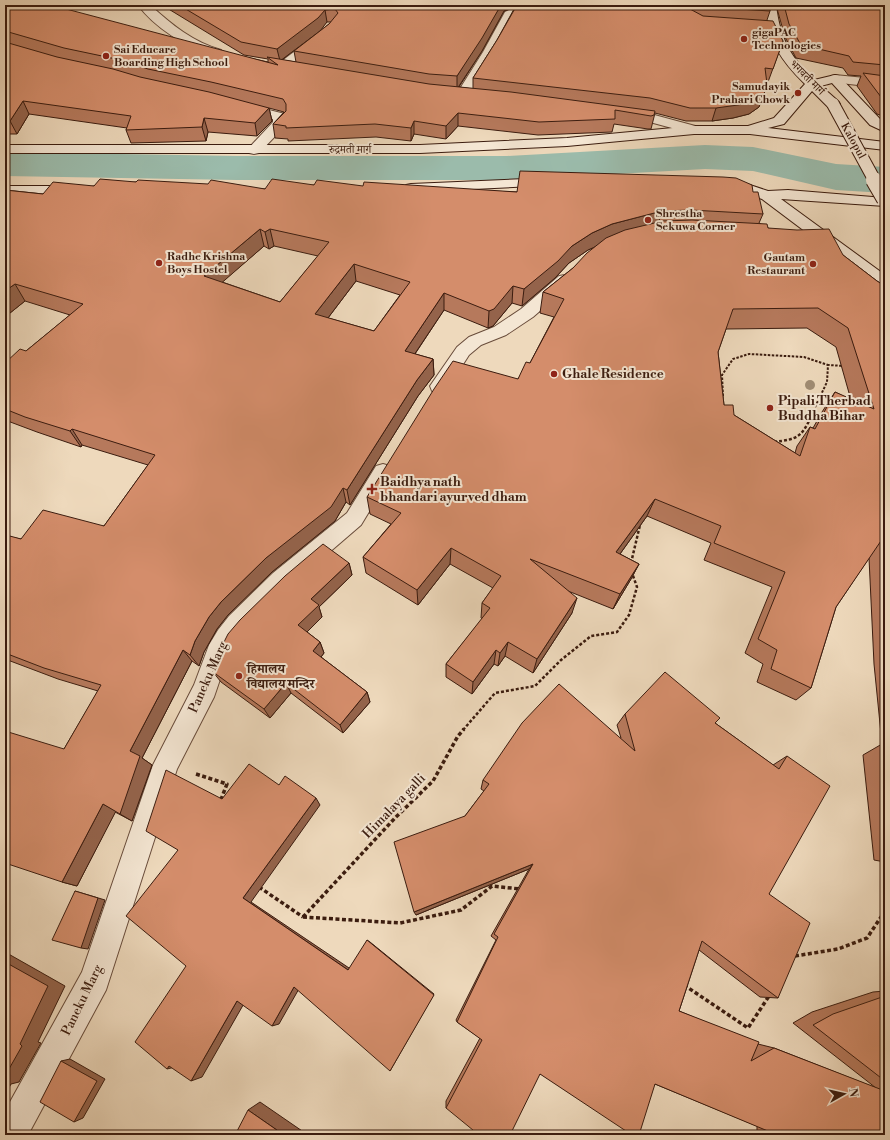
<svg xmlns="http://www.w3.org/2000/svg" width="890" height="1140" font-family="'Libre Bodoni','Noto Serif Devanagari',serif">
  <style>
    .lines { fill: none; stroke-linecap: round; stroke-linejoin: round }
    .river { fill: #9bbbab; fill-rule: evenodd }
    .street-casing { stroke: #684b3a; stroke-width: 2 }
    .secondary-casing { stroke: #3b1c0f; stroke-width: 2 }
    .path-far2 { stroke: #3b1c0f; stroke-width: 2; stroke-dasharray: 2.5 1.5; stroke-linecap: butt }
    .path-far1 { stroke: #3b1c0f; stroke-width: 2.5; stroke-dasharray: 3 2; stroke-linecap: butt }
    .path { stroke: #3b1c0f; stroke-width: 3.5; stroke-dasharray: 4 2.5; stroke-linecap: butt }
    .street { fill: #f4e6d3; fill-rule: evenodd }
    .secondary { fill: #f4e6d3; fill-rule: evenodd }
    .secondary-bridge-far1-casing { stroke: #3b1c0f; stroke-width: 14; stroke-linecap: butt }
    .secondary-bridge-casing { stroke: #3b1c0f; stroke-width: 18; stroke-linecap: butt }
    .secondary-bridge-far1 { stroke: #f4e6d3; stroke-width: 12 }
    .secondary-bridge { stroke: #f4e6d3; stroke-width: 16 }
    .tree { fill: #a08c73 }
    .wall { fill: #b6795c; stroke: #3b1c0f; fill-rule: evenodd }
    .shaded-wall { fill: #94634b; stroke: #3b1c0f }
    .building { fill: #d48d6b; stroke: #3b1c0f; fill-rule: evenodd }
    .poi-dot { fill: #8f2418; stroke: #f4e6d3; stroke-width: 1.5 }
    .labels { text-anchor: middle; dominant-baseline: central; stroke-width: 4; stroke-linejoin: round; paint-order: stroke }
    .far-poi-label { font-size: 11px; font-weight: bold; fill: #3b1c0f; stroke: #f4e6d3; text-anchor: start }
    .far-street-label { font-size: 11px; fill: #3b1c0f; stroke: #f4e6d3 }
    .poi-label { font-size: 13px; font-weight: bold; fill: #3b1c0f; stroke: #f4e6d3; text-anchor: start }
    .street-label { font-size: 13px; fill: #3b1c0f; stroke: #f4e6d3 }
  </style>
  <rect width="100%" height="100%" fill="#eed9bc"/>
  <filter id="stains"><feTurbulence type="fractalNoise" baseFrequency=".005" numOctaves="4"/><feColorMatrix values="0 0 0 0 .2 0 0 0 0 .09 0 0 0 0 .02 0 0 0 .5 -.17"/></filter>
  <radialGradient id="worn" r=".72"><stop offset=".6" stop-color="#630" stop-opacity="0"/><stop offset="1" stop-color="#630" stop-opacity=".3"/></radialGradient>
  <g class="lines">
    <!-- river -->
    <polygon class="river" points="705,145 753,147 836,164 885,167 885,193 836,190 753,171 705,169 507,180 237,180 5,176 5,152 237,156 507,156"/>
    <!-- street casing -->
    <g class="street-casing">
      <g id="street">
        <path d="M138 5H150C172 25 193 42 221 50L223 53 221 56H213C187 48 154 27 138 5Z"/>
        <polygon points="511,9 517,12 495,52 467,98 457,98 456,95 483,52 505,12"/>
        <polygon points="319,34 323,36 325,38 323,40 286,70 278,70 276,67 278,64 315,36"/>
        <polygon points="835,75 885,80 885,88 831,82 829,79 831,76"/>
        <path d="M241 103 285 114C287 118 287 122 285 126L259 153 254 154 249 153 247 150 273 122V119L236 110 234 107 236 104Z"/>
        <polygon points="625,110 647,113 699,127 701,130 699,133 694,134 646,121 620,117 618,114 620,111"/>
        <polygon points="565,275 571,276 573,280 571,284 533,317 506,335 481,345 469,355 446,391 439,393 432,391 430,386 457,347 469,337 494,327 521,309 559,276"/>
        <polygon points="383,464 390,466 393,472 361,525 289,587 245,630 234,644 228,656 214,697 177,769 106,990 28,1135 5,1135 5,1111 82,972 153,765 194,685 209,645 218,630 229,616 273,573 347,513 376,466"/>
      </g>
    </g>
    <!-- secondary casing -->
    <g class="secondary-casing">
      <g id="secondary">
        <path d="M764 5H776C780 38 790 57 814 80L835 75 839 76 880 119 885 122V132L870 125 832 83 821 86 838 101 840 104 838 107H828L812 91 784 124 768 128 885 142V150L750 134H694L567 146 420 153H5V145H420L567 138 694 126H748L774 118 805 84C780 60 768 40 764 5Z"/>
        <polygon points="549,178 554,179 556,182 554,185 411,192 406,191 404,188 406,185 411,184"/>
        <polygon points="725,181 750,185 768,191 788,190 885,198 885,206 781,199 885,275 885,288 879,287 762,199 742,192 720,188 718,185 720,182"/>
        <polygon points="5,186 77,186 82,187 84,190 82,193 77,194 5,194"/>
      </g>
    </g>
    <!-- path-far2 -->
    <g class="path-far2">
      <polyline points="723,396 722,375 733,359 749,354 804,357 828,365"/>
      <polyline points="810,418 827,382 828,365 844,366"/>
    </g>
    <!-- path-far1 -->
    <g class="path-far1">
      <path d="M774 442C797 439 801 438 811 417"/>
      <polyline points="631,563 640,525"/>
      <polyline points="463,730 495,693 535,686 561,660 591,636 617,632 629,615 637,587 632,573"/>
    </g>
    <!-- path -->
    <g class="path">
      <polyline points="196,774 227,784 220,802"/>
      <polyline points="259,887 303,917"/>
      <polyline points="303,917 395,818 433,781 458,736 464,729"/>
      <polyline points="303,917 400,923 461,910 492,886 520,889"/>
      <polyline points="795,956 838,949 867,938 885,911"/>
      <polyline points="684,985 748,1028 769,996"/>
    </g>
    <!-- street -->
    <use href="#street" class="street"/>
    <!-- secondary -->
    <use href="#secondary" class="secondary"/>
    <!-- secondary-bridge-far1 casing -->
    <g class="secondary-bridge-far1-casing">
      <polyline id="secondary-bridge-far1" points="833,104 875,181"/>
    </g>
    <!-- secondary-bridge casing -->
    <g class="secondary-bridge-casing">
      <polyline id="secondary-bridge" points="874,180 885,199"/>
    </g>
    <!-- secondary-bridge-far1 -->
    <use href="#secondary-bridge-far1" class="secondary-bridge-far1"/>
    <!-- secondary-bridge -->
    <use href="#secondary-bridge" class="secondary-bridge"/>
  </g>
  <!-- trees -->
  <circle class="tree" cx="810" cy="385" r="5"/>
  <!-- wall -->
  <g class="wall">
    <path d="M5 5 268 62V59L244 55 162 5H769L770 11 767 20 783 41 768 82H767V84L759 107 749 114 733 118 712 121H686L655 113 651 129H648L614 124 612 132 538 135 458 126 446 139 414 134 411 141 376 137 288 141V139L275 138 273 124 284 112 269 108 272 121 257 136 208 132 206 141 131 143 126 130 127 128 29 114 17 134H5ZM512 8 514 9 497 40 473 78V89L459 87 482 51 504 11ZM327 22H331L329 24 294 51 296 62 282 60Z"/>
    <polygon points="776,5 885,5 885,117 877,114 857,86 861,76 848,75 843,68 796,58 785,37"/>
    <path d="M136 182 265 189 314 185 517 192H753L763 214 759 223 768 228 843 255 877 281 885 286V862L874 860 863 755 882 744 874 664 869 558 836 607 811 688 796 700 757 682 763 664 745 653 772 587 704 560 711 543 647 516 620 554 639 564 631 579 613 609 568 591 572 613 533 673 505 656 498 666 494 664 472 694 446 677V664L482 619 481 618 482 603 493 588 450 564 418 605 366 573 363 557 391 524 370 514 367 497 518 379 530 363 554 317 540 313 543 292 573 268 595 247 588 250 569 263 555 278 522 306 512 303 493 326 488 328 444 310 415 354 433 359 434 375 418 396 350 505 346 502 335 521 272 572 228 615 217 629 204 652 199 666 192 661 142 758 152 765 132 821 115 812 77 886 62 882 64 749 98 691 58 679 5 659V536L21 539 104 526 148 465 82 445 81 447 37 432 5 420V363L26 351 70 315 25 301 5 317V190L43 194 94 186ZM264 246 269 249 274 246 318 256 280 302 222 282ZM356 281 400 295 374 331 328 318ZM807 328 836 347 851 400 835 392 822 412 813 428 810 427 797 446 795 453 734 415 724 405 718 352 726 329Z"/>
    <polygon points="349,563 352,575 319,607 322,617 307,632 320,642 324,653 321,657 367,692 370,702 343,733 291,693 270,718 221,682 213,672"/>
    <polygon points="625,714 715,723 773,765 787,756 769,894 778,998 760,997 699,950 679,1011 758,1044 774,1048 876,1088 793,1023 812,1012 873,992 885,991 885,1135 757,1135 757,1126 655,1084 540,1074 446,1108 446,1101 480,1038 457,1022 456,1020 496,940 491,936 529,869 416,915 465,816 484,791 481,789 483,780 621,738 617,725"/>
  </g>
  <!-- shaded-wall -->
  <g class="shaded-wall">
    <polygon points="501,5 512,5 512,8 504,11 482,51 457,89 457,76"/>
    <polygon points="325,10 327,22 320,31 280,61 277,49"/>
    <polygon points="764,94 759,107 749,114 733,118 712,121 716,108"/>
    <polygon points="23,101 29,114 17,134 10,121"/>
    <polygon points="269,108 272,121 257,136 255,123"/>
    <polygon points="458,113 458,126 446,139 446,126"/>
    <polygon points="204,118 208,132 206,141 202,127"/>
    <polygon points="414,121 414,134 411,141 411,128"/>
    <polygon points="662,211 657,228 608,241 588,250 569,263 555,278 522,306 524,289 572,246 592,233 612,224"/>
    <polygon points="260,229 264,246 210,293 204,276"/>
    <polygon points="270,229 274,246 269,249 265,232"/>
    <polygon points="354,264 356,281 318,331 315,314"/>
    <polygon points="15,284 25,301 5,317 5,291"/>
    <polygon points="513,286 512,303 493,326 488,328 489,311"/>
    <polygon points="444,293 444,310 406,367 405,351"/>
    <polygon points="433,359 434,375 418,396 350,505 347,490 417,380"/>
    <polygon points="72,429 82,445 81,447 70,431"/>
    <polygon points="343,488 346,502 335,521 272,572 228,615 217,629 204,652 199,666 190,655 195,641 209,617 221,602 266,558"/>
    <polygon points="655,499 647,516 610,568 616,552"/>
    <polygon points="451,548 450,564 418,605 417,590"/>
    <polygon points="349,563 352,575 319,607 322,617 303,636 298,625 311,599"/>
    <polygon points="639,564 631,579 613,609 620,594"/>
    <polygon points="577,598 572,613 533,673 537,659"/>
    <polygon points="320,642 324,653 317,662 313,651"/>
    <polygon points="508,642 505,656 498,666 500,653"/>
    <polygon points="183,650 192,661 142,758 152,765 132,821 120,814 130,751"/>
    <polygon points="496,650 494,664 472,694 473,682"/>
    <polygon points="286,683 291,693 270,718 264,709"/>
    <polygon points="367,692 370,702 343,733 340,725"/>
    <polygon points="316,798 320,805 251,902 352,970 348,970 243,898"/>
    <polygon points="103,804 116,811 77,886 62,882"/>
    <polygon points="533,864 529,869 416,915 414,912"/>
    <polygon points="75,891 105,900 88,949 81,948"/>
    <polygon points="367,940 370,942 434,994 390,1071"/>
    <polygon points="5,952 65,986 38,1042 41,1043 19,1082 11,1084 5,1095"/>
    <polygon points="294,987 300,987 279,1024 272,1026"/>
    <polygon points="246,1000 202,1077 191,1081 237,1001"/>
    <polygon points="70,1059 105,1079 83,1118 74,1122 61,1061"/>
    <polygon points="169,1066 179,1066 167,1069"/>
    <polygon points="260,1102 308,1135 284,1135 248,1110"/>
  </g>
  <!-- building -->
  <g class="building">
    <polygon points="5,5 51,5 278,65 267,57 429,84 511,92 655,111 654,115 651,116 615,110 615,119 539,122 458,113 446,126 414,121 411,128 375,124 286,128 286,126 273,124 286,111 286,104 283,99 211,82 148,69 121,60 64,48 5,31"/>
    <polygon points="179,5 501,5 482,38 457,76 429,74 294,51 329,24 338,13 335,9 325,10 318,18 277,49 241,42"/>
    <polygon points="517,5 673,5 690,9 703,16 773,21 783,41 773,69 765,68 767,84 764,94 754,101 738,105 716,108 690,108 650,98 473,78 497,40"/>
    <polygon points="703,5 769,5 770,11 707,7"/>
    <polygon points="784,5 885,5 885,65 853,62 849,56 801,45 789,24"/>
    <polygon points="5,42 57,57 113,69 140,77 209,92 269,108 255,123 204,118 202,127 126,130 131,116 23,101 10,121 5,121"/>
    <polygon points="863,73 885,76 885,101 884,101"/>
    <path d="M520 171 723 177 736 178 752 185 753 192H758L763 214 691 210 662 211 612 224 592 233 572 246 558 261 524 289 513 286 494 309 489 311 444 293 405 351 433 359 417 380 347 490 343 488 331 507 266 558 221 602 209 617 195 641 190 655 183 650 130 751 140 756 120 814 103 804 62 882 5 863V731L64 749 101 685 44 668 5 653V536L6 535 21 539 43 510 104 526 155 455 72 429 70 431 25 417 5 409V363L20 349 26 351 83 304 15 284 5 291V190L43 194 53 182 94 186 100 179 136 182 138 180 208 184 211 180 265 189 272 179 314 185 317 180 363 186 364 182 517 192ZM260 229 265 232 270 229 329 242 280 302 204 276ZM354 264 410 282 374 331 315 314Z"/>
    <path d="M692 220 767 224 768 228 797 230 829 229 843 255 877 281 885 286V535L836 607 811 688 771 669 777 650 758 639 785 572 714 543 721 526 655 499 616 552 639 564 620 594 530 559 577 598 537 659 508 642 500 653 496 650 473 682 446 664 490 608 482 603 501 576 451 548 417 590 363 557 401 513 367 497 434 389 453 361 518 379 526 362 530 363 564 299 543 292 573 268 587 253 606 238 625 230 663 221ZM818 308 848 328 874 409 835 392 815 429 810 427 800 456 734 415 733 405H724L718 352 733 309Z"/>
    <polygon points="323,544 349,563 311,599 319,605 298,625 320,642 313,651 367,692 340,725 286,683 264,709 213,672 222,646 228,634 240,620 285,576"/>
    <polygon points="665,672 720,718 715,723 779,769 787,756 830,786 769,894 810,923 778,998 702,941 679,1011 759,1042 751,1061 774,1048 885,1091 885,1135 775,1135 775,1134 655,1084 639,1135 632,1135 540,1074 510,1135 479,1135 446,1108 482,1040 457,1022 498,937 494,934 533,864 414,912 394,842 465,816 489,784 483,780 522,723 559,684 635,751 625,714"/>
    <polygon points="882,744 885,745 885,768"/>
    <polygon points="249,764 279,785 285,776 316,798 243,898 348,970 367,940 434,995 390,1071 294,987 272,1026 237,1001 191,1081 169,1066 167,1069 135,1042 186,966 126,916 178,850 146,831 166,770 222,799"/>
    <polygon points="75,891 98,898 81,948 52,940"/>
    <polygon points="5,962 48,986 20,1044 22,1046 5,1076"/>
    <polygon points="885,996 885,1081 813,1025 833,1014"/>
    <polygon points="61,1061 97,1081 74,1122 40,1102"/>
    <polygon points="248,1110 284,1135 235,1135"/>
  </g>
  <!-- markers -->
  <g class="poi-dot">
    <circle cx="744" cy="39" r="4"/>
    <circle cx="106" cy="56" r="4"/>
    <circle cx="798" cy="93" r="4"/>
    <circle cx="648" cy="220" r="4"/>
    <circle cx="159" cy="263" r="4"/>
    <circle cx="813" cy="264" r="4"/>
    <circle cx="554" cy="374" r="4"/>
    <circle cx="770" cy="408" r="4"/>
    <path d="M370 483h4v4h4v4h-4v4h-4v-4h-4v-4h4z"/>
    <circle cx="239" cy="676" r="4"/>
  </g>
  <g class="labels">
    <!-- far-poi labels -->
    <g class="far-poi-label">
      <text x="752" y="33">gigaPAC<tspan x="752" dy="13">Technologies</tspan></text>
      <text x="114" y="50">Sai Educare<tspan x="114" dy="13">Boarding High School</tspan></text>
      <text x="790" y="87" text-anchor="end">Samudayik<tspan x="790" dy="13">Prahari Chowk</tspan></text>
      <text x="656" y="214">Shrestha<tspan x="656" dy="13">Sekuwa Corner</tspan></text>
      <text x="167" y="257">Radhe Krishna<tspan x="167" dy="13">Boys Hostel</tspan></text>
      <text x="805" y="258" text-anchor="end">Gautam<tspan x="805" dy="13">Restaurant</tspan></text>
    </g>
    <!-- far-street labels -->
    <g class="far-street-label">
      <text transform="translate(807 78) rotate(45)">भगवती मार्ग</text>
      <text transform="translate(853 141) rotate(61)">Kalopul</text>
      <text x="350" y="150">रुद्रमती मार्ग</text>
    </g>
    <!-- poi labels -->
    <g class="poi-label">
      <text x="562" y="374">Ghale Residence</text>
      <text x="778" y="401">Pipali Therbad<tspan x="778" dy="15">Buddha Bihar</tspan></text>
      <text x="380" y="482">Baidhya nath<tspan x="380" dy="15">bhandari ayurved dham</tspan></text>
      <text x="247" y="669">हिमालय<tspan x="247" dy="15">विद्यालय मन्दिर</tspan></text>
    </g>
    <!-- street labels -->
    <g class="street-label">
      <text transform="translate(208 677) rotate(-66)">Paneku Marg</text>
      <text transform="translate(394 806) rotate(-46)">Himalaya galli</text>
      <text transform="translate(82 1000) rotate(-64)">Paneku Marg</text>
    </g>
  </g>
  <!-- margin -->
  <rect width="890" height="1140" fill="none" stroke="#eed9bc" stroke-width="20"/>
  <rect x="6" y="6" width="878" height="1128" fill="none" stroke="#3b1c0f" stroke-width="2"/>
  <rect x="10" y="10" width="870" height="1120" fill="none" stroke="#3b1c0f"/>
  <!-- north arrow -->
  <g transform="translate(844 1094) rotate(82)" stroke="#f4e6d3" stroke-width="3" paint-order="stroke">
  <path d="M0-3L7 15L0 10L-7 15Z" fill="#3b1c0f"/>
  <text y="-6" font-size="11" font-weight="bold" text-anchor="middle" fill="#3b1c0f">N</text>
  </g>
  <rect width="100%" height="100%" filter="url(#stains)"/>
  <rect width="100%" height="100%" fill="url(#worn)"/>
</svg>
